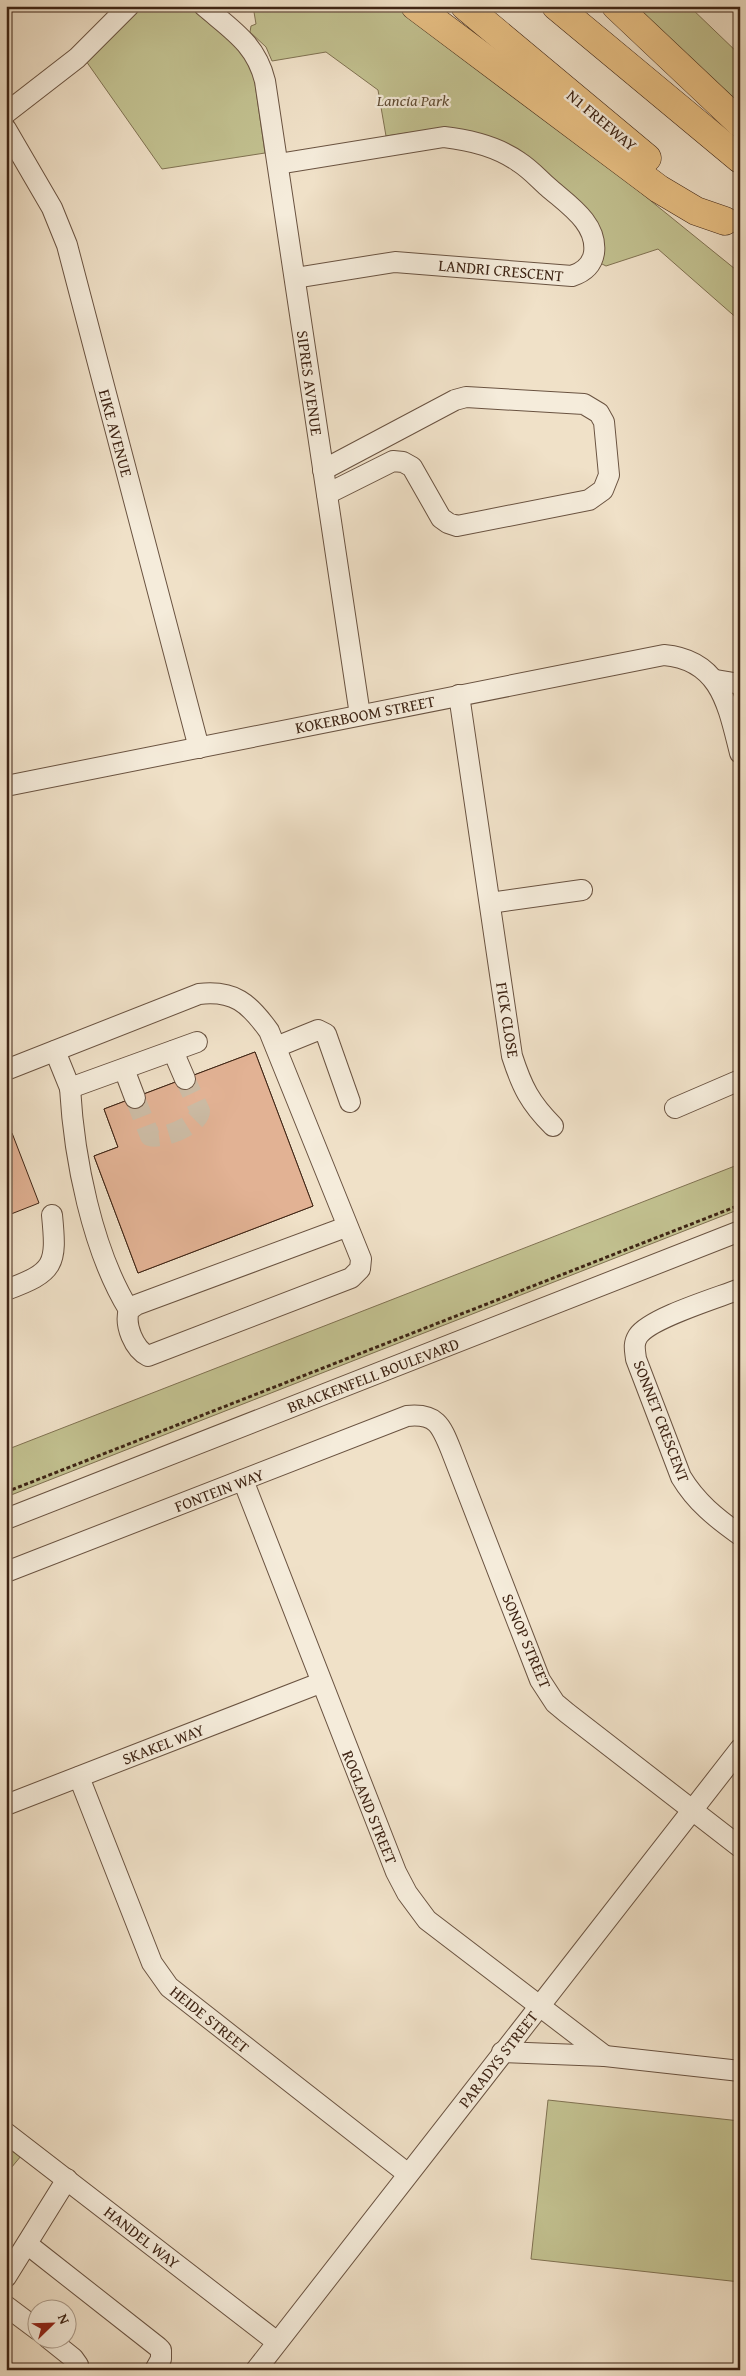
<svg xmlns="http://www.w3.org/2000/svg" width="746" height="2376" font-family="'Gentium Book Plus',serif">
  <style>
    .green { fill: #c2c190; stroke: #807252 }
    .building { fill: #e2b294; stroke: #3e2414; fill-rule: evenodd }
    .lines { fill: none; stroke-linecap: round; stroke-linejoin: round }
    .minor-tunnel { stroke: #ccbba4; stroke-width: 20; stroke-dasharray: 20 10; stroke-linecap: butt }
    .minor-casing { stroke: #6a5341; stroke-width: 22 }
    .highway-casing { stroke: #3e2414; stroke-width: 29 }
    .path { stroke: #3e2414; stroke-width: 3; stroke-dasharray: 4 2.5; stroke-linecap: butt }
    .minor { stroke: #f5ecdb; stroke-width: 20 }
    .highway { stroke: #e8c084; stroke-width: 28 }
    .labels { text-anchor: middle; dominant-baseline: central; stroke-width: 4.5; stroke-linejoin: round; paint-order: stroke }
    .park-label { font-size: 16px; font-style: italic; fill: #5f4b33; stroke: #f5ecdb }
    .street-label { font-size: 16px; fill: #3e2414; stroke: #f5ecdb }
  </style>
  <rect width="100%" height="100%" fill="#f0e1c8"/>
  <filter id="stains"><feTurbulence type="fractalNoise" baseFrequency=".004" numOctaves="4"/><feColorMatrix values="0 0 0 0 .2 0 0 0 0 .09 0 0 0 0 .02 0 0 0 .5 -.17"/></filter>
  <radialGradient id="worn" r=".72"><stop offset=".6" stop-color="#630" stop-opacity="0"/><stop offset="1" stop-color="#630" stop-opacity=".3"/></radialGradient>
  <!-- green -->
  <g class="green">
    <polygon points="141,6 188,6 242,51 253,69 265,153 162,169 86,61"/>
    <polygon points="253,6 397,6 630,184 740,273 740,321 658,249 606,266 600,263 589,212 441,128 386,136 378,90 326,52 272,61 266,47 250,32 251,26 256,24"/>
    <polygon points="635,6 689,6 740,55 740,107"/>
    <polygon points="740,1164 740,1209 6,1497 6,1450"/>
    <polygon points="548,2100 740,2121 740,2282 531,2259"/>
    <polygon points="6,2145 21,2156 6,2174"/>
  </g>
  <!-- building -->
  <g class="building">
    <path d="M255 1052 313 1206 138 1273 94 1156 118 1147 104 1109ZM218 1105 228 1129 233 1127 254 1182 157 1219 127 1139Z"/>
    <polygon points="255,1052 313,1206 138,1273 94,1156 118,1147 104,1109"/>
    <polygon points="12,1133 39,1203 6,1216 6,1190 11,1188 6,1178 6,1135"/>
  </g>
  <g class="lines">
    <!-- minor-tunnel -->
    <path class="minor-tunnel" d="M135 1098 150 1136C162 1140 200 1125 200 1111L185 1079"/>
    <!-- minor casing -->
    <g class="minor-casing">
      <g id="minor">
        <path d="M204 6C232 30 256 44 265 81L360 715"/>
        <polyline points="6,113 77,58 129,6"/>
        <polyline points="6,129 52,208 67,245 199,748"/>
        <path d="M278 164 444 137C470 140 498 147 519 162 530 169 539 179 548 187 567 204 598 223 594 253 592 265 584 272 572 276L395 262 295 278"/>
        <polyline points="323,470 455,400 466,397 584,404 599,413 604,422 609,475 603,490 589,500 457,526 448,523 441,518 412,467 403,462 393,461 327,494"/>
        <polyline points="716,680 740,684"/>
        <path d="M459 695 512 1056C522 1087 530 1103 553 1126"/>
        <path d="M6 786 664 655C721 660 728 706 740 753"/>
        <polyline points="490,903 582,890"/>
        <polyline points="276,1047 318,1030 326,1034 350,1102"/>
        <polyline points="55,1051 70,1088 197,1042"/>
        <polyline points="173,1051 185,1079"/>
        <polyline points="124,1069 135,1098"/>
        <path d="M6 1070 199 994C234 990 249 1003 269 1031L361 1259 360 1269 351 1278 148 1356C134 1349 124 1325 129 1310L136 1305 346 1227"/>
        <path d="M70 1088C74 1158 92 1250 129 1310"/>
        <polyline points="675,1108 740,1080"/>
        <path d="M740 1289C717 1298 650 1318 638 1336 633 1344 635 1350 636 1359L681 1477C696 1502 716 1518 740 1535"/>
        <path d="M6 1290C55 1272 57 1265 52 1215"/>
        <polyline points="243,1480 396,1872 407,1893 427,1920 605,2056"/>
        <polyline points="6,1519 740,1231"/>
        <path d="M6 1572 407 1416C436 1413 441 1425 451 1450L540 1680 555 1703 567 1713 740 1847"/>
        <polyline points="79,1777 152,1963 169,1987 408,2174"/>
        <polyline points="6,1805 320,1683"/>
        <polyline points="502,2052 605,2056 740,2071"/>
        <polyline points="6,2133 277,2342"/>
        <polyline points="27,2244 158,2347 161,2350 161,2359 155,2370"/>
        <polyline points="6,2277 67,2179"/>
        <polyline points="6,2306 38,2330"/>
        <polyline points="48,2338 73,2358 78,2365 77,2370"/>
        <polyline points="256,2370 740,1749"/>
      </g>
    </g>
    <!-- highway casing -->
    <g class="highway-casing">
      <g id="highway">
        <polyline points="415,6 659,189 696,211 725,221"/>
        <polyline points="465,6 647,158"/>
        <polyline points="556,6 740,159"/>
        <polyline points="616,6 740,123"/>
      </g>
    </g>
    <!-- path -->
    <polyline class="path" points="6,1492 740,1205"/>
    <!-- minor -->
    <use href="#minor" class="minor"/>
    <!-- highway -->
    <use href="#highway" class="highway"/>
  </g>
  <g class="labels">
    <!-- park labels -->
    <g class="park-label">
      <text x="413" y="100">Lancia Park</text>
    </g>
    <!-- street labels -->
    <g class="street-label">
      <text transform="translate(602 120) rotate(40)">N1 FREEWAY</text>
      <text transform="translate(501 270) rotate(5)">LANDRI CRESCENT</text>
      <text transform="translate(310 383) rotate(82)">SIPRES AVENUE</text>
      <text transform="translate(116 433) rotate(75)">EIKE AVENUE</text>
      <text transform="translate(365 714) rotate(-11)">KOKERBOOM STREET</text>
      <text transform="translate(508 1020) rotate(81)">FICK CLOSE</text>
      <text transform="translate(373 1375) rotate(-21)">BRACKENFELL BOULEVARD</text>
      <text transform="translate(662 1421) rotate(69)">SONNET CRESCENT</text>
      <text transform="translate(219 1490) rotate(-21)">FONTEIN WAY</text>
      <text transform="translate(527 1641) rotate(67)">SONOP STREET</text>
      <text transform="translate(163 1744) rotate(-21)">SKAKEL WAY</text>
      <text transform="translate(370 1807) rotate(68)">ROGLAND STREET</text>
      <text transform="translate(210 2019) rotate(39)">HEIDE STREET</text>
      <text transform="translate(498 2059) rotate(-52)">PARADYS STREET</text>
      <text transform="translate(142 2237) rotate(38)">HANDEL WAY</text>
    </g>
  </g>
  <!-- margin -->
  <rect width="746" height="2376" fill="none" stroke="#f0e1c8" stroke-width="25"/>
  <rect x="8" y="8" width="731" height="2361" fill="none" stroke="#3e2414" stroke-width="2.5"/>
  <rect x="12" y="12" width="721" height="2351" fill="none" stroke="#3e2414"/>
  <!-- north arrow -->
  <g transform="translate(52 2324) rotate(67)"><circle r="24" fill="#f5ecdb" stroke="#ac9c8b"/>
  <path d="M0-4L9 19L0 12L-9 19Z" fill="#8f2418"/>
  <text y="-8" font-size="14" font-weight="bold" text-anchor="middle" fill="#3e2414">N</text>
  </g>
  <rect width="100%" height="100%" filter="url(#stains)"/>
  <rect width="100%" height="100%" fill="url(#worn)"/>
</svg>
